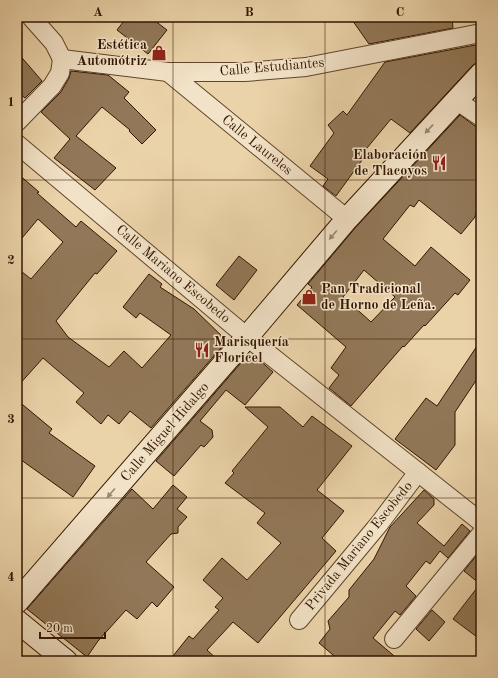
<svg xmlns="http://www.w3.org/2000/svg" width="498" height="678" font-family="'Old Standard TT',serif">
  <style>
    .building { fill: #927858; stroke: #311601; fill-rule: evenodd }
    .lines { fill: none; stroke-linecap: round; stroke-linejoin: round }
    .street-casing { stroke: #60452b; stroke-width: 20 }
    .secondary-casing { stroke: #311601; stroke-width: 24 }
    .street { stroke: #f2e2c7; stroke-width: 18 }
    .secondary { stroke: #f2e2c7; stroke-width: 22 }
    .oneway { fill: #9b866e }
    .grid { fill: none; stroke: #311601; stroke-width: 1; stroke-opacity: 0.55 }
    .labels { text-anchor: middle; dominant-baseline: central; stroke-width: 3; stroke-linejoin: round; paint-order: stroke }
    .poi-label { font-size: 14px; font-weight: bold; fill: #311601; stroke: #f2e2c7; text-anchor: end }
    .street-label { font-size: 14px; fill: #311601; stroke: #f2e2c7 }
    .neatline { fill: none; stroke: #311601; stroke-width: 1.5 }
    .grid-label { font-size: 13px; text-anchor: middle; font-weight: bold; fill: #311601 }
  </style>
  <rect width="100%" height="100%" fill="#ebd3a9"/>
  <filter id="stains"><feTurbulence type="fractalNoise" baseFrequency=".005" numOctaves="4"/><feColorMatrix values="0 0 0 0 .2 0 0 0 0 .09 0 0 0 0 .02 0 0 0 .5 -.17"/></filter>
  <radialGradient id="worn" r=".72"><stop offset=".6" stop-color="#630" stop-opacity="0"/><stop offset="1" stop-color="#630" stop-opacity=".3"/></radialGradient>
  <!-- building -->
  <g class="building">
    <polygon points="127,17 150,17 167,30 148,54 117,30"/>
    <polygon points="350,17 452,17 453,28 369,44"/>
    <polygon points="481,44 481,62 477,62 472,66 410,133 391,119 362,154 365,156 336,196 323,186 328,179 310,166 334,133 328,125 343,111 347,115 385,62"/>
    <polygon points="17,52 42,81 25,98 17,91"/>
    <polygon points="71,71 108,75 129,92 124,98 156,130 142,144 129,131 130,130 102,107 76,136 116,168 95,190 54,158 70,139 41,112 61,92 69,78"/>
    <path d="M460 115 475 126 481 127V193L475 217 461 234 419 200 414 207 410 205 383 239 415 266 431 247 470 280 458 295 455 293 425 326 424 325 404 347 403 346 351 406 329 388 339 375 331 368 346 347 297 305 312 287 308 284 356 227ZM364 270 395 297 371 322 343 297Z"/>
    <polygon points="17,173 39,192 37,193 76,227 81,221 117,251 97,274 95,273 56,321 68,337 109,367 124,351 142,368 171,335 140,313 136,318 123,307 149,274 162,284 160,287 194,309 227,341 151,428 130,411 119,424 108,415 101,424 76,402 84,393 43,358 17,387 17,268 31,279 63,242 38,219 17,244"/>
    <polygon points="239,256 257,270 234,300 216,285"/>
    <polygon points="481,340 481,373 455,412 455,445 436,470 395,439 426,398 437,406"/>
    <polygon points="247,356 255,363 258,359 273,372 245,405 226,390 200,421 212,430 213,437 204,447 201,445 174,476 156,461"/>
    <polygon points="17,400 52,429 49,433 95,466 73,497 17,457"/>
    <polygon points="245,407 280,407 303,427 312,416 352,446 317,490 344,511 322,538 336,551 258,643 233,622 207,650 219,661 169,661 189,636 193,639 219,610 215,607 223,598 203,580 222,558 247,580 281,543 257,523 265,513 225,483 234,473 232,471 268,427"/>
    <polygon points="173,485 187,497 177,509 187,517 178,527 178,533 171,534 146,562 174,587 157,607 152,602 137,619 126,610 98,641 87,657 27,609 132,489 153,509"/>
    <polygon points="424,490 434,499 434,505 417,523 444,546 462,524 470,531 448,558 440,551 430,564 426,561 406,586 416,596 400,615 395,611 373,638 400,661 340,661 319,643 330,629 328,621 349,597 349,590 374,559 390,527"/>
    <polygon points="481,550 481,640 453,619 480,584 464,571"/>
    <polygon points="432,610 445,622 429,641 416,629"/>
  </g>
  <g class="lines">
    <!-- street casing -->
    <g class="street-casing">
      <g id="street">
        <polyline points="31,17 54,43 62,59"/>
        <polyline points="62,59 168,72 245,72 306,67 481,33"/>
        <polyline points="168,72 347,219"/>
        <polyline points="456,100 481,117"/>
        <polyline points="17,122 52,86 60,73 62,59"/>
        <polyline points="17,144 247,337 481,522"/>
        <polyline points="299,620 379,524 418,472"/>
        <polyline points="394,639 481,534"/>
      </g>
    </g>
    <!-- secondary casing -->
    <g class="secondary-casing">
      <g id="secondary">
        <polyline points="17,602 247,337 347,219 481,74"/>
        <polyline points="17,621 66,661"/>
      </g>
    </g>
    <!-- street -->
    <use href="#street" class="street"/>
    <!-- secondary -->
    <use href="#secondary" class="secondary"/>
  </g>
  <!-- one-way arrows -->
  <defs><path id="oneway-solid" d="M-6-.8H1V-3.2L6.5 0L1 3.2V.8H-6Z"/></defs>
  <g class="oneway">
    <use href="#oneway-solid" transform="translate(429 129) rotate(133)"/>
    <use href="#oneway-solid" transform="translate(333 235) rotate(130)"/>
    <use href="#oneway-solid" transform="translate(111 493) rotate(131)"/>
  </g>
  <!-- grid -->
  <path class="grid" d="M173 17V661M325 17V661M17 180H481M17 339H481M17 498H481"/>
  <!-- icons -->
  <defs>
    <g id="shop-bare" transform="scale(1.2)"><path d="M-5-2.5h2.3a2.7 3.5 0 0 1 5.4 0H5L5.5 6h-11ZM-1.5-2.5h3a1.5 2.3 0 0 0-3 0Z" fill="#8f2418" stroke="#f2e2c7" stroke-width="2.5" paint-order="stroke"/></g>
    <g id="restaurant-bare" transform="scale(1.2)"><path d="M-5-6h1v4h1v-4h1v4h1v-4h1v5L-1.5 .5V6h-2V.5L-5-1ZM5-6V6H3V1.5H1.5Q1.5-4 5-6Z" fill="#8f2418" stroke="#f2e2c7" stroke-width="2.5" paint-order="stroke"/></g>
  </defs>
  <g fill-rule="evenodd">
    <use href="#shop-bare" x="159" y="53"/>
    <use href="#restaurant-bare" x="439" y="163"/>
    <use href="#shop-bare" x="309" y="297"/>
    <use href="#restaurant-bare" x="202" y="350"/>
  </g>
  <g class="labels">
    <!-- poi labels -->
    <g class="poi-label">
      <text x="147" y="45">Estética<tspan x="147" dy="16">Automótriz</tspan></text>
      <text x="427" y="155">Elaboración<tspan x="427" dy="16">de Tlacoyos</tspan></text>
      <text x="321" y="289" text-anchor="start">Pan Tradicional<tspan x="321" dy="16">de Horno de Leña.</tspan></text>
      <text x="214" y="342" text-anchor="start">Marisquería<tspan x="214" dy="16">Floricel</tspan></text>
    </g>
    <!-- street labels -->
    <g class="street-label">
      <text transform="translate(272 67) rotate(-5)">Calle Estudiantes</text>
      <text transform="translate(257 145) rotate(39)">Calle Laureles</text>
      <text transform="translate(173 274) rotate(40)">Calle Mariano Escobedo</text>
      <text transform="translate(165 432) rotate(-49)">Calle Miguel Hidalgo</text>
      <text transform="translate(359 546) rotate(-51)">Privada Mariano Escobedo</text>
    </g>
  </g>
  <!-- margin -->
  <rect width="498" height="678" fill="none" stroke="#ebd3a9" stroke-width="44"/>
  <!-- scale -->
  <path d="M40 632v6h65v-6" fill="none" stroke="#311601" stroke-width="2"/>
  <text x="46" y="632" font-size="12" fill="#311601" stroke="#f2e2c7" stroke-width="3" paint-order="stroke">20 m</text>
  <rect x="22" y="22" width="454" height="634" class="neatline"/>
  <g class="grid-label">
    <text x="98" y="16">A</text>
    <text x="249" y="16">B</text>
    <text x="400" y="16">C</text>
    <text x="11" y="106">1</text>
    <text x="11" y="264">2</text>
    <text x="11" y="423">3</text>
    <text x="11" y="581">4</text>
  </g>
  <rect width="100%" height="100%" filter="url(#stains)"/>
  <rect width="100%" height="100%" fill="url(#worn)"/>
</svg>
